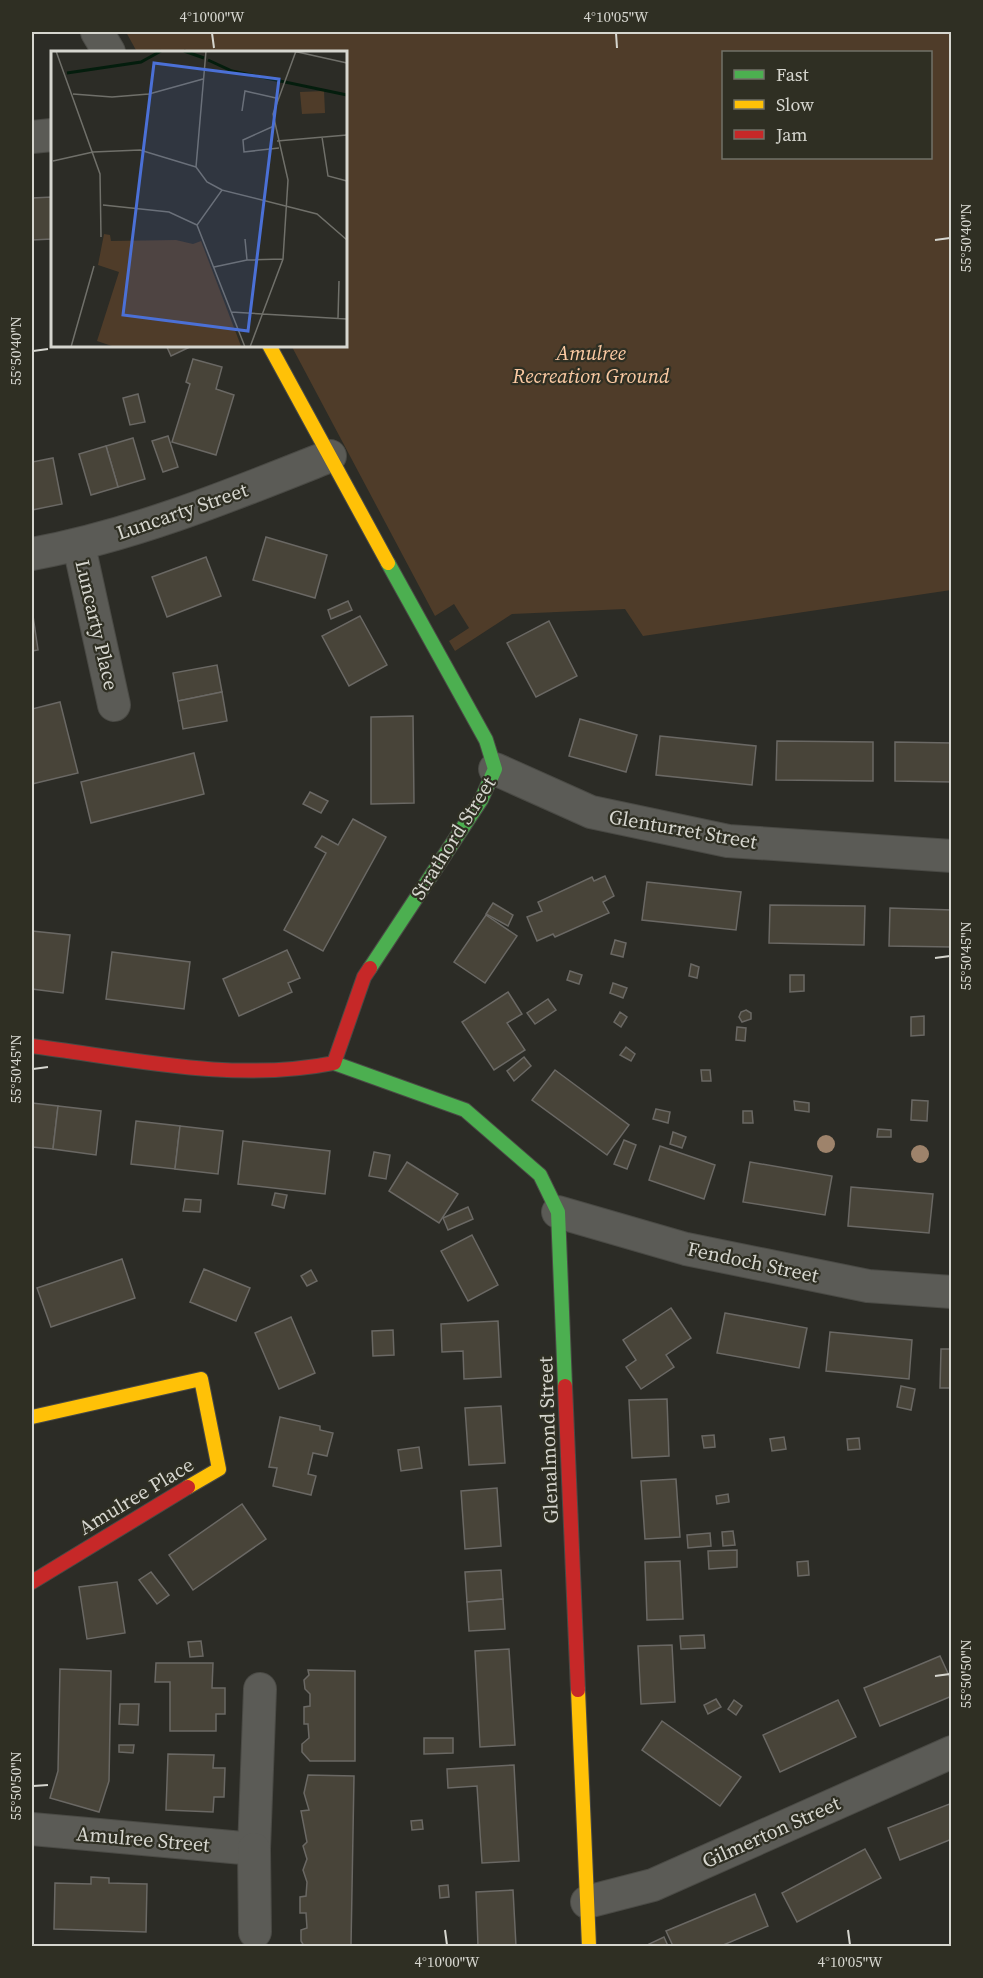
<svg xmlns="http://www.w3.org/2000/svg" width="983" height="1978" font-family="'Source Serif 4',serif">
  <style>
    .green { fill: #4f3c29; fill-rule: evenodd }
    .building { fill: #484439; stroke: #6a6864; stroke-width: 1.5 }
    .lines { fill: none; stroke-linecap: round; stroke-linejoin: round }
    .street-casing { stroke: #4a4a45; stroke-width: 34 }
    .fast-casing { stroke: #4a4a45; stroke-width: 16 }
    .slow-casing { stroke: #4a4a45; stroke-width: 16 }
    .jam-casing { stroke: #4a4a45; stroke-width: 16 }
    .street { stroke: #5b5b56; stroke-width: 32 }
    .fast { stroke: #4caf50; stroke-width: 14 }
    .slow { stroke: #ffc107; stroke-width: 14 }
    .jam { stroke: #c62828; stroke-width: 14 }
    .tree { fill: #9e836b }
    .ticks { fill: none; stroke: #d6d6cf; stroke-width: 2 }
    .labels { text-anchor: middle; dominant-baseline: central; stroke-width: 4.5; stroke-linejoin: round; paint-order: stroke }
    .park-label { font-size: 20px; font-style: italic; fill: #fccba4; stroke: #2f2f23 }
    .street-label { font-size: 20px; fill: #d6d6cf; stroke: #2f2f23 }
    .inset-river { fill: none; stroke: #041d0d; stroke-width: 3 }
    .inset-road { fill: none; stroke: #70706a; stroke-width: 1.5 }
    .view { fill: #4b70d6; fill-opacity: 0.15; stroke: #4b70d6; stroke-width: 3 }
    .inset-edge { fill: none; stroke: #d6d6cf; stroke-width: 3 }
    .neatline { fill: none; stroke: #d6d6cf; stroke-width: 2 }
    .ticks-label { font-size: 15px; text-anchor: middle; fill: #d6d6cf }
  </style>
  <rect width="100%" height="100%" fill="#2c2c26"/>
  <!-- green -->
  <path class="green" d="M126 32H951V590L643 636 625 609 512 614 455 651 449 641 469 628 454 604 435 616 291 345H345V52H137ZM724 52H930V158H724Z"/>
  <!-- building -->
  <g class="building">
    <polygon points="52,197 52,239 32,240 32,198"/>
    <polygon points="166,345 194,345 171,356"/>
    <polygon points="193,359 222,367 216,389 234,395 216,455 172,442 190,384 186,382"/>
    <polygon points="138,394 145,422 130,425 123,398"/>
    <polygon points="168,436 178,467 163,472 152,441"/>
    <polygon points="133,438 145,479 118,487 106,446"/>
    <polygon points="106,446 118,487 91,495 79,454"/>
    <polygon points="53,458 62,504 32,510 32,462"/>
    <polygon points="266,537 327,555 315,598 253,580"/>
    <polygon points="206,557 221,596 167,617 152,577"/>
    <polygon points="348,601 352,610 331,619 328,610"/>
    <polygon points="32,609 38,650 32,651"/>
    <polygon points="360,616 387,665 349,686 322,636"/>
    <polygon points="549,621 577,676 536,697 507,643"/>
    <polygon points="217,665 222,692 178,701 173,673"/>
    <polygon points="222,692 227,721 183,729 178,701"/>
    <polygon points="60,702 78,773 32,784 32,709"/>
    <polygon points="413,716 414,803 371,804 371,717"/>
    <polygon points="580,719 637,735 626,772 569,756"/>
    <polygon points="660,736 756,746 752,785 656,775"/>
    <polygon points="777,741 873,742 873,781 776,780"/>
    <polygon points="895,742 952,743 952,782 895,781"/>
    <polygon points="194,753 204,794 91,823 81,782"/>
    <polygon points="310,792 328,801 321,813 303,804"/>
    <polygon points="353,819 386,837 323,951 284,930 326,853 315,847 322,836 338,845"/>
    <polygon points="605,876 614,896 603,902 609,913 555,937 553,934 537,941 527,917 542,911 538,902 592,877 594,881"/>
    <polygon points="647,882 741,892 736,930 642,920"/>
    <polygon points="493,903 513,915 508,926 486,914"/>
    <polygon points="770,905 865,906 864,945 769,943"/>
    <polygon points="890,908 952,910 952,947 889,946"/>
    <polygon points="486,915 517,936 485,983 454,962"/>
    <polygon points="32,931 70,935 63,993 32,989"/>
    <polygon points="615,940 626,943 623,957 611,954"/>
    <polygon points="287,950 300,978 288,983 292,992 239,1016 223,979"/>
    <polygon points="112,952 190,962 184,1009 106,999"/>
    <polygon points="691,964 699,967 697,978 689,976"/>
    <polygon points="570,971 582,975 579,984 567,980"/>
    <polygon points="790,975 804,975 804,991 790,992"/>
    <polygon points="613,983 627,988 623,998 610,993"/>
    <polygon points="508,992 522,1014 507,1023 525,1050 494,1070 462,1022"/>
    <polygon points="548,999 556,1010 535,1024 527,1013"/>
    <polygon points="746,1010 751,1013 751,1019 742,1022 739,1017 741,1012"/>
    <polygon points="620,1012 627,1017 621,1027 614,1022"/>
    <polygon points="924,1016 924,1035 911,1036 911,1017"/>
    <polygon points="737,1027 746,1028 745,1041 736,1040"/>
    <polygon points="626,1047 635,1054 631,1061 620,1055"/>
    <polygon points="524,1057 531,1066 514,1081 507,1071"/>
    <polygon points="555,1070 629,1125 607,1155 532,1100"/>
    <polygon points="701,1070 710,1070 711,1081 702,1081"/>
    <polygon points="912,1100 928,1101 927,1121 911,1120"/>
    <polygon points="794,1101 809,1103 809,1112 795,1110"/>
    <polygon points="32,1103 58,1106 53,1149 32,1147"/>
    <polygon points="58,1106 101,1111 96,1155 53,1149"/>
    <polygon points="656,1109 670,1112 668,1123 653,1119"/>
    <polygon points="743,1111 752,1111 753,1123 743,1123"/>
    <polygon points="136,1121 180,1126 175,1169 131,1164"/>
    <polygon points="180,1126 223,1131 218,1174 175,1169"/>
    <polygon points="878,1129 891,1130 891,1137 877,1137"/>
    <polygon points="673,1132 686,1137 682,1148 670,1144"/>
    <polygon points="624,1140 636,1145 627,1169 614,1164"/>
    <polygon points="243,1141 330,1151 325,1194 238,1184"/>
    <polygon points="660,1146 715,1165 704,1199 649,1180"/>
    <polygon points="374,1152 390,1155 386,1179 369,1176"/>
    <polygon points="407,1162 458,1194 439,1223 389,1191"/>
    <polygon points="750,1162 832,1176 825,1215 743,1202"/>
    <polygon points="851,1187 933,1194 929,1233 848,1226"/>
    <polygon points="275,1193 287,1195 284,1208 272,1205"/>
    <polygon points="185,1199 201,1200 200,1212 183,1211"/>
    <polygon points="468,1207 473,1219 448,1230 443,1218"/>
    <polygon points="472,1235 498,1285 468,1301 441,1251"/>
    <polygon points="122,1259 135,1298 51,1327 37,1288"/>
    <polygon points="204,1269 250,1288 236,1321 190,1302"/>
    <polygon points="311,1270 317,1281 307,1286 301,1276"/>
    <polygon points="671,1308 691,1338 666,1355 674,1367 641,1389 626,1367 636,1360 623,1340"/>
    <polygon points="725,1313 807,1328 799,1368 717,1353"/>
    <polygon points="291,1317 315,1373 279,1389 255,1333"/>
    <polygon points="498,1321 501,1377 464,1379 463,1351 442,1352 441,1324"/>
    <polygon points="393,1330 394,1355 373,1356 372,1331"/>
    <polygon points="830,1332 912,1340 909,1379 826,1371"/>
    <polygon points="941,1349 952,1349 952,1388 940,1388"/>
    <polygon points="901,1386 915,1389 911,1410 897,1407"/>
    <polygon points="667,1399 669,1456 632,1458 629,1400"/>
    <polygon points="501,1406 505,1463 469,1465 465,1408"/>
    <polygon points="280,1417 320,1426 320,1430 333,1433 327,1456 313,1453 308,1474 316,1476 311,1495 273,1486 277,1468 269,1467"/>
    <polygon points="714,1435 715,1447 704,1448 702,1436"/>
    <polygon points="784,1437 786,1449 772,1451 770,1439"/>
    <polygon points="859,1438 860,1449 848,1450 847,1439"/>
    <polygon points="419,1447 422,1468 401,1471 398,1450"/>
    <polygon points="676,1479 680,1537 645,1539 641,1481"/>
    <polygon points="497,1488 501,1546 465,1549 461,1491"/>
    <polygon points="728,1494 729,1502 717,1504 716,1496"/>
    <polygon points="242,1504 266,1539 193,1590 169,1555"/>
    <polygon points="733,1531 735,1545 723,1546 722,1532"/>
    <polygon points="710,1533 711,1546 688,1548 687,1535"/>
    <polygon points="737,1550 737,1567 709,1569 708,1551"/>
    <polygon points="680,1561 683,1619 647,1620 645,1562"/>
    <polygon points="808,1561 809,1575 798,1576 797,1562"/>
    <polygon points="501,1570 503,1599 467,1602 465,1572"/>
    <polygon points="151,1572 169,1595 157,1604 139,1580"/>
    <polygon points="117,1582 125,1633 87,1639 79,1587"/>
    <polygon points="503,1599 505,1629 469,1631 467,1602"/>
    <polygon points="704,1635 705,1648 681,1649 680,1636"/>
    <polygon points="201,1641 203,1656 190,1657 188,1642"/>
    <polygon points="672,1645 675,1702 641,1704 638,1646"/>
    <polygon points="509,1649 515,1745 480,1747 475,1651"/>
    <polygon points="940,1656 952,1682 952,1696 880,1726 864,1688"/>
    <polygon points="156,1663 213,1663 212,1688 225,1688 225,1714 216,1714 216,1731 170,1731 170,1682 155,1682"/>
    <polygon points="60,1669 111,1671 109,1781 99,1812 50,1798 58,1771"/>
    <polygon points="308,1670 355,1671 355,1761 310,1761 302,1752 302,1744 309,1738 308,1724 304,1724 304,1707 310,1706 310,1694 305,1689 304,1680 309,1675"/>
    <polygon points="716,1699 721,1707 708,1714 704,1705"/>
    <polygon points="734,1700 742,1706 736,1715 728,1709"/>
    <polygon points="838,1700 856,1737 780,1772 763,1735"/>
    <polygon points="120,1704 139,1704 138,1725 119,1724"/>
    <polygon points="662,1721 741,1777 720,1806 642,1750"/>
    <polygon points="424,1738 453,1738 453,1753 424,1754"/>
    <polygon points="119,1745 134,1745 133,1753 119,1752"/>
    <polygon points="168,1754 214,1755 213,1768 225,1768 224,1797 214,1797 213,1812 166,1810"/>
    <polygon points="514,1765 519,1861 482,1863 477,1786 448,1788 447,1769"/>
    <polygon points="308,1775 354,1776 351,1946 304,1946 301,1941 301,1930 307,1928 306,1913 300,1913 300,1897 306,1896 307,1882 303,1870 307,1859 303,1846 307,1842 301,1811 309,1810 304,1793"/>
    <polygon points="952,1803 952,1839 900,1860 888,1828"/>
    <polygon points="422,1820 423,1829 412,1830 411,1821"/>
    <polygon points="865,1849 881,1878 797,1922 782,1893"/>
    <polygon points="91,1877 109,1878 109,1883 147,1884 146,1932 54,1929 55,1883 91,1884"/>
    <polygon points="448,1885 449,1897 440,1898 439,1886"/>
    <polygon points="513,1890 516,1946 478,1946 476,1892"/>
    <polygon points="755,1894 768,1926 721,1946 673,1946 666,1931"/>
    <polygon points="664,1937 668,1946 650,1946 649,1944"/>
  </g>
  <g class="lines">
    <!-- street casing -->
    <g class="street-casing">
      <g id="street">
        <polyline points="97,32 109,52"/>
        <polyline points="32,137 52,135"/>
        <polyline points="79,546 114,705"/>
        <path d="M32 554C135 535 232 495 330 456"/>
        <polyline points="495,769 591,812 728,841 952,856"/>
        <polyline points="558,1212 686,1249 868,1286 952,1292"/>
        <polyline points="32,1829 254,1849 260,1689"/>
        <polyline points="254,1849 255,1932"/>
        <polyline points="587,1902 653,1885 952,1752"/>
      </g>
    </g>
    <!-- fast casing -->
    <g class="fast-casing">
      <g id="fast">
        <polyline points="370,968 481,800 495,769 486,740 388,563"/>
        <polyline points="334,1063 465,1110 540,1175 558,1212 565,1386"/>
      </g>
    </g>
    <!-- slow casing -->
    <g class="slow-casing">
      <g id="slow">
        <polyline points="269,345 388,563"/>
        <polyline points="32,1417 201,1379 219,1469 188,1487"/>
        <polyline points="578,1690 589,1946"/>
      </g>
    </g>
    <!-- jam casing -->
    <g class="jam-casing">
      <g id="jam">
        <path d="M32 1046C132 1059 234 1083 334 1063L364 977 370 968"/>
        <polyline points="565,1386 578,1690"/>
        <polyline points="32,1582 188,1487"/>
      </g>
    </g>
    <!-- street -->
    <use href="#street" class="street"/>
    <!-- fast -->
    <use href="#fast" class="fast"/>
    <!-- slow -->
    <use href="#slow" class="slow"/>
    <!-- jam -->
    <use href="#jam" class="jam"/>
  </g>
  <!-- trees -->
  <g class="tree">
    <circle cx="826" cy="1144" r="9"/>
    <circle cx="920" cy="1154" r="9"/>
  </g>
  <!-- ticks -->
  <path class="ticks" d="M212 33 214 48M616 33 617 48M935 240 950 238M33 351 48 349M935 958 950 956M33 1069 48 1067M935 1676 950 1674M33 1786 48 1785M445 1930 447 1945M848 1930 850 1945"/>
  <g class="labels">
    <!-- park labels -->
    <g class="park-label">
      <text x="591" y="353">Amulree<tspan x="591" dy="23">Recreation Ground</tspan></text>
    </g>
    <!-- street labels -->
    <g class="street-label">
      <text transform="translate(182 511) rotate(-19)">Luncarty Street</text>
      <text transform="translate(97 625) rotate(77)">Luncarty Place</text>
      <text transform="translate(683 829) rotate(10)">Glenturret Street</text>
      <text transform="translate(453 838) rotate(-58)">Strathord Street</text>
      <text transform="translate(753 1262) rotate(12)">Fendoch Street</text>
      <text transform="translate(548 1440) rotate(-92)">Glenalmond Street</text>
      <text transform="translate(136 1496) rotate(-31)">Amulree Place</text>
      <text transform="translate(771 1832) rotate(-24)">Gilmerton Street</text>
      <text transform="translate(143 1839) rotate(5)">Amulree Street</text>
    </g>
  </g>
  <!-- overview -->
  <g transform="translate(51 51)">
    <rect width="296" height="296" fill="#2c2c26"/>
    <path d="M273 40 274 62 251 63 249 41ZM53 183 59 184 60 190 125 189 142 193 150 190 190 295 64 296 46 290 68 221 47 214Z" fill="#4f3c29"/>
    <path class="inset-river" d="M133 0 153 7M157 9 181 20 296 44M16 22 90 11 110 0"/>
    <path class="inset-road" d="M5 0 49 123 50 186M155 0 145 116 156 131 171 139M242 0 296 12M22 43 61 46 98 43 152 28M191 60 194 40 225 47M223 75 192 89 193 101 228 97M271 86 277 125 296 130M226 90 296 84M2 110 42 101 89 99 145 116M52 154 118 161 146 174M194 188 196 209M163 216 196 209 232 208M180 261 296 268M287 267 288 230M20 296 43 215M194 296 146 174 171 139 266 163 296 189M199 296 232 208 237 129 222 63 245 0"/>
    <path class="view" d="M103 12 228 28 197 280 72 264Z"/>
    <rect width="296" height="296" class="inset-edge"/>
  </g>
  <!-- border -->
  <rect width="983" height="1978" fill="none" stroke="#2f2f23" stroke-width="66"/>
  <!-- legend -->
  <rect x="722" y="51" width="210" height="108" fill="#2f2f23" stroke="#727268" stroke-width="1.5"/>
  <rect x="734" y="70" width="30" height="9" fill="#4caf50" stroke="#727268" stroke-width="1.5"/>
  <text x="776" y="81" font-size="18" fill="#d6d6cf">Fast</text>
  <rect x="734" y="100" width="30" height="9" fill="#ffc107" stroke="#727268" stroke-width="1.5"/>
  <text x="776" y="111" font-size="18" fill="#d6d6cf">Slow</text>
  <rect x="734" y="130" width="30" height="9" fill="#c62828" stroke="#727268" stroke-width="1.5"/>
  <text x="776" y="141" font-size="18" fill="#d6d6cf">Jam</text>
  <rect x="33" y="33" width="917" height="1912" class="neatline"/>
  <g class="ticks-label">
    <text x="212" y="22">4°10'00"W</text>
    <text x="616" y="22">4°10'05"W</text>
    <text transform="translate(966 238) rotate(-90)" y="5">55°50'40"N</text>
    <text transform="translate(16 351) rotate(-90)" y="5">55°50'40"N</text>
    <text transform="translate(966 956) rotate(-90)" y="5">55°50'45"N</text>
    <text transform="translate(16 1069) rotate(-90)" y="5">55°50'45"N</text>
    <text transform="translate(966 1674) rotate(-90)" y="5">55°50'50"N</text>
    <text transform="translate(16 1786) rotate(-90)" y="5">55°50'50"N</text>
    <text x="447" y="1967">4°10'00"W</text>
    <text x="850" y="1967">4°10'05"W</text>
  </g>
</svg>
